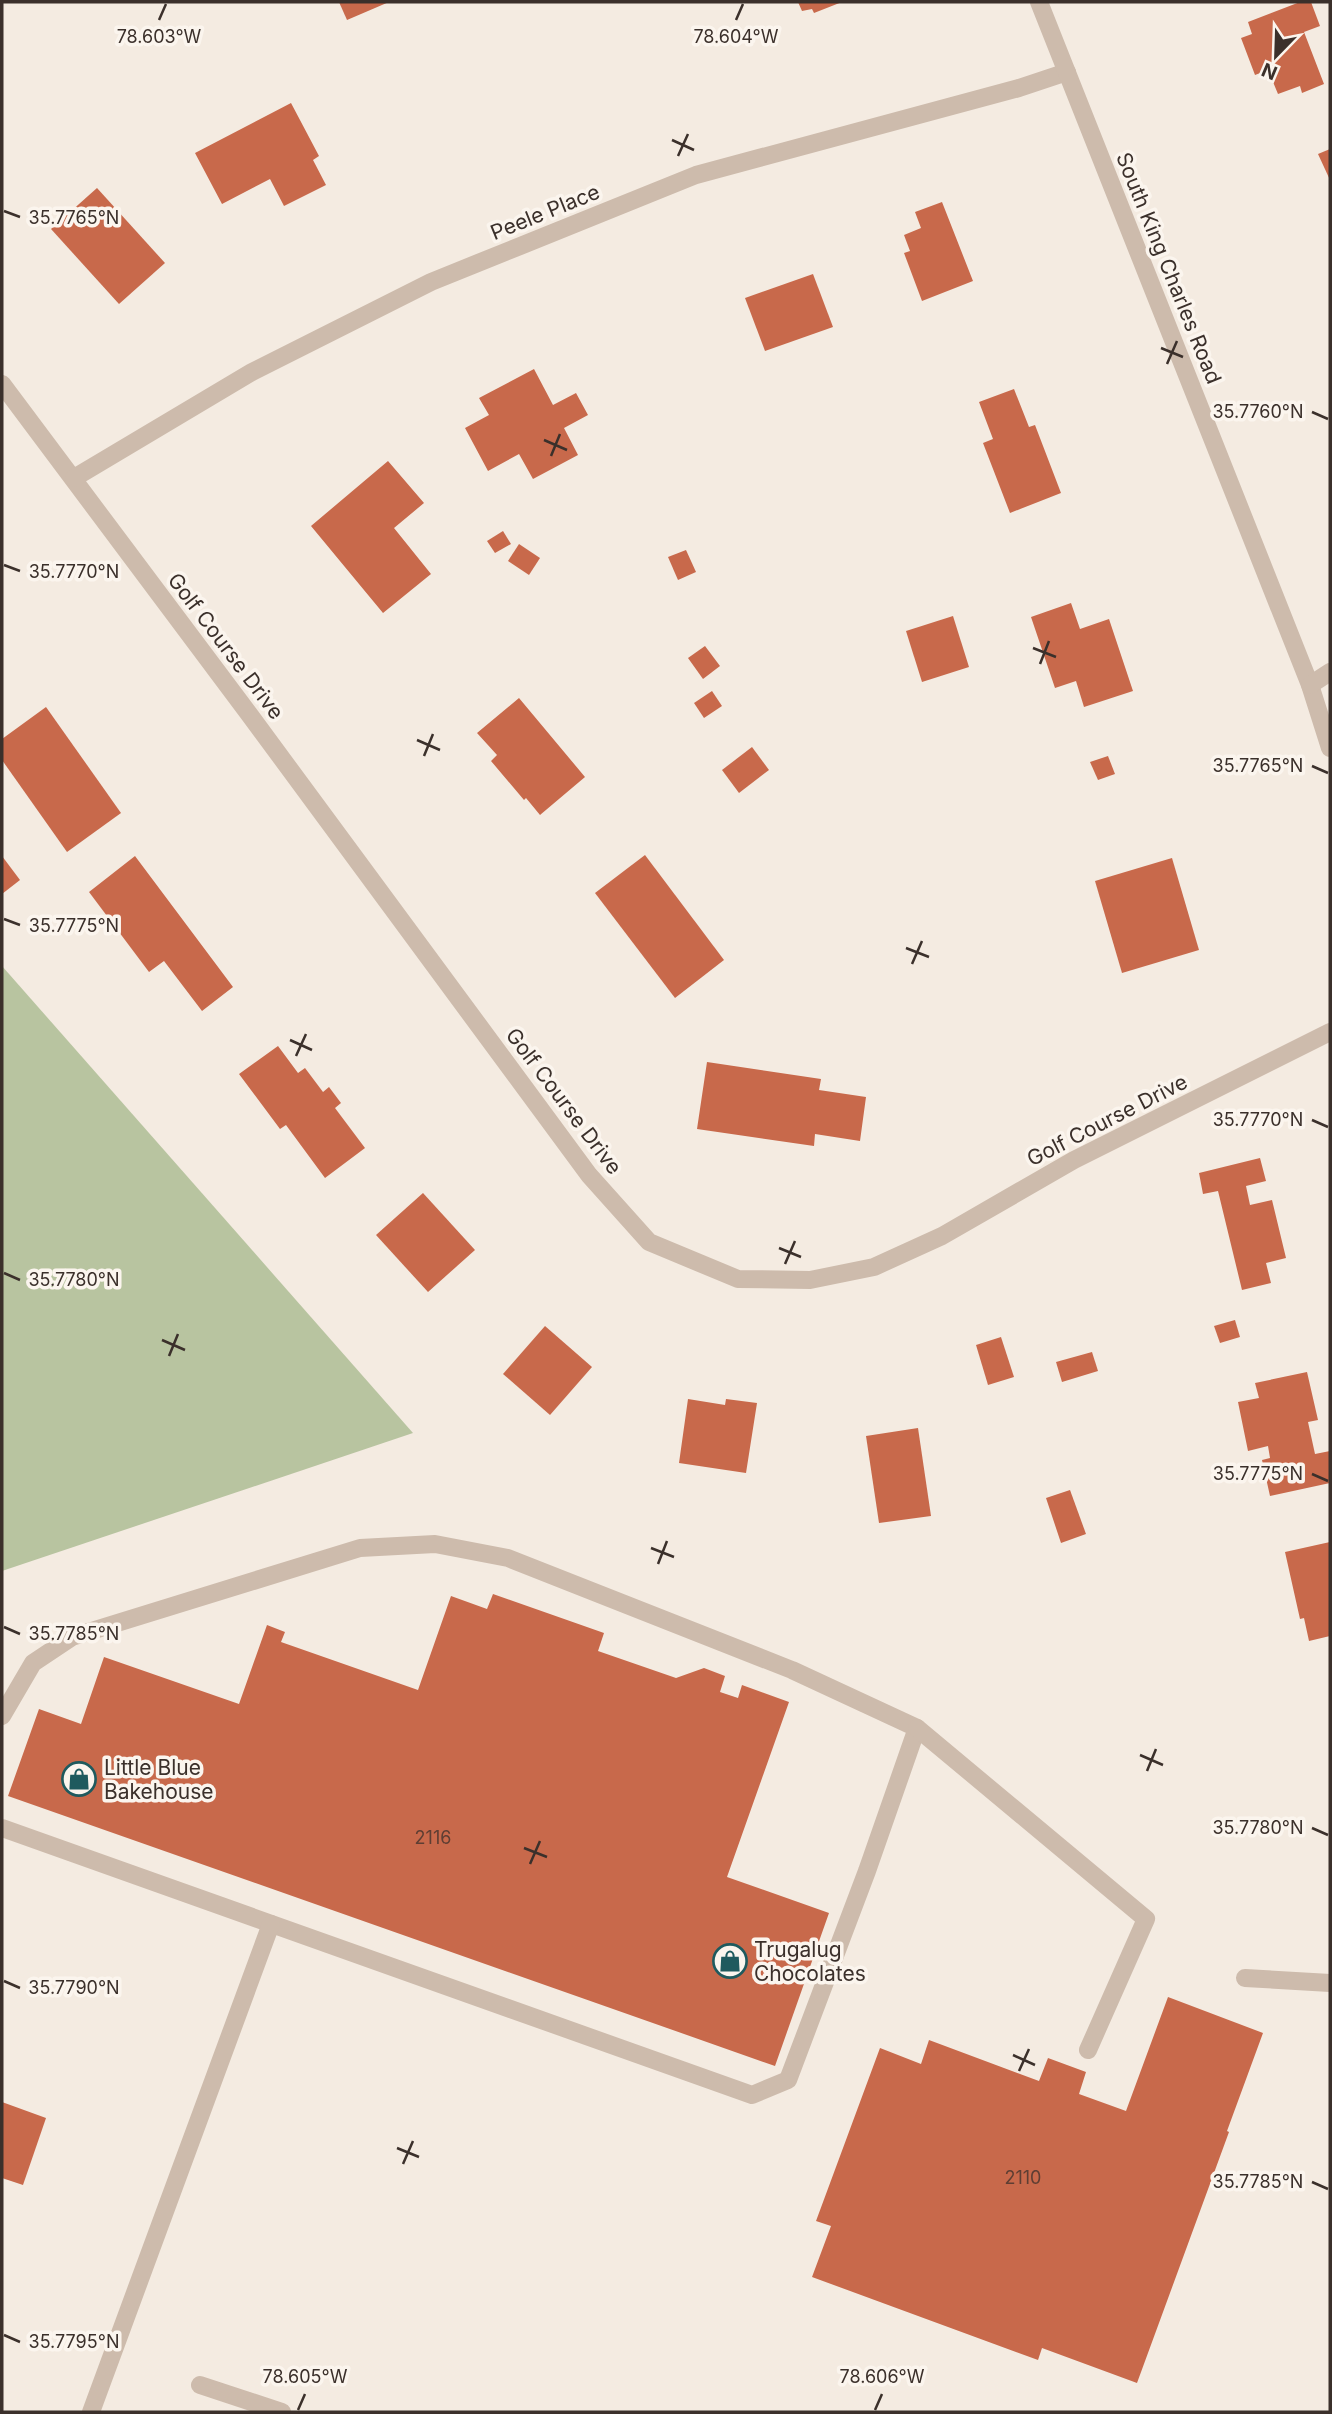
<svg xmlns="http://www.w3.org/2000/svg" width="1332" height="2414" font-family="Inter,sans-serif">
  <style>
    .green { fill: #b8c4a0 }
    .building { fill: #c8694b }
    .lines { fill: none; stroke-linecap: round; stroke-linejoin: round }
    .service { stroke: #cdbbac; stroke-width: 18 }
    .minor { stroke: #cdbbac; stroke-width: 18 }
    .tertiary { stroke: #cdbbac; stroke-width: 18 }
    .ticks { fill: none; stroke: #3b302b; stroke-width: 2.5 }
    .labels { text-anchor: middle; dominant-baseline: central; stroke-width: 7; stroke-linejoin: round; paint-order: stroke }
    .number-label { font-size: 18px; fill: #5e3e33 }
    .street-label { font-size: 21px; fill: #3b302b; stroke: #fbf5ee }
    .poi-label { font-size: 21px; fill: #3b302b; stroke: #fbf5ee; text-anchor: start }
    .ticks-label { font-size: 18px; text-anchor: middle; fill: #3b302b; stroke: #fbf5ee; stroke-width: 7; stroke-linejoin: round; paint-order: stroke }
  </style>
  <rect width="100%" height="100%" fill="#f4ebe1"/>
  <!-- green -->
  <polygon class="green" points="2,966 413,1433 2,1571"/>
  <!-- building -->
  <g class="building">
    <polygon points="339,2 389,2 347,20"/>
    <polygon points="798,2 842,2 814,13 812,9 802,11"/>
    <polygon points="1300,2 1311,2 1320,26 1304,32 1324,84 1302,93 1300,86 1278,94 1268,70 1255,75 1241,38 1252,34 1248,22"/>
    <polygon points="291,103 319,156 313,160 326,185 284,206 270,179 222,204 195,153"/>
    <polygon points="1330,149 1330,180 1318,154"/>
    <polygon points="97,188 165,263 119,304 51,229"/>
    <polygon points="942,202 973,281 922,301 904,253 910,251 904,235 921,228 915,212"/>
    <polygon points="813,274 833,327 765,351 745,298"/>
    <polygon points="534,369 553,405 576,393 588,415 564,428 578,455 533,479 519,454 488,471 465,428 489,415 479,398"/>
    <polygon points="1014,389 1029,427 1035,425 1061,493 1010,513 983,443 993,439 979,402"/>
    <polygon points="388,461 424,503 394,528 431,574 383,613 311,526"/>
    <polygon points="503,531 511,544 495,553 487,541"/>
    <polygon points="519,544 540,558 529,575 508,561"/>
    <polygon points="686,550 696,572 678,580 668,557"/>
    <polygon points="1071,603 1080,629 1109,619 1133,691 1084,707 1076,681 1055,688 1031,617"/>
    <polygon points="953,616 969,667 922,682 906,631"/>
    <polygon points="705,646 720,666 703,679 688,658"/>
    <polygon points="712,691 722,706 704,718 694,703"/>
    <polygon points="519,698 585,777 540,815 526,798 524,800 491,761 497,755 477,733"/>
    <polygon points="46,707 121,813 67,852 2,760 2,739"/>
    <polygon points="752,747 769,770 739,793 722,770"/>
    <polygon points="1108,756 1115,774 1098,780 1090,762"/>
    <polygon points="645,855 724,960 675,998 595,893"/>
    <polygon points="2,856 20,880 2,894"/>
    <polygon points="135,856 233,987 202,1011 164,961 149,972 89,892"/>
    <polygon points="1172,858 1199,950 1122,973 1095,881"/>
    <polygon points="278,1046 298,1073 305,1068 323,1092 329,1087 341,1103 335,1108 365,1148 325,1178 286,1125 280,1129 239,1074"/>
    <polygon points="707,1062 821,1079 819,1090 866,1097 860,1141 815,1134 814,1146 697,1129"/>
    <polygon points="1260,1158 1266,1181 1246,1186 1250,1205 1272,1200 1286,1258 1266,1263 1271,1283 1242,1290 1218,1191 1203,1194 1199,1173"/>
    <polygon points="423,1193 475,1250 428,1292 376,1235"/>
    <polygon points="1235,1320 1240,1337 1220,1343 1214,1326"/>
    <polygon points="545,1326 592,1367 550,1415 503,1374"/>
    <polygon points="1001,1337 1014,1377 988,1385 976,1345"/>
    <polygon points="1092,1352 1098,1371 1062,1382 1056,1362"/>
    <polygon points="1307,1372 1318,1420 1308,1422 1315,1454 1330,1451 1330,1483 1270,1496 1262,1460 1270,1458 1268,1446 1248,1451 1238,1402 1259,1398 1255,1383"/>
    <polygon points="688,1399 725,1405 726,1399 757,1403 746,1473 679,1463"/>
    <polygon points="918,1428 931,1516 879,1523 866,1436"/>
    <polygon points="1070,1490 1086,1534 1061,1543 1046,1498"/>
    <polygon points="1330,1542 1330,1636 1309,1641 1304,1618 1300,1619 1285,1552"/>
    <polygon points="493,1594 604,1633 598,1651 676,1678 704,1668 725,1676 720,1692 738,1698 742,1685 789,1702 727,1877 829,1913 775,2066 8,1796 39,1709 81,1724 104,1657 239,1704 267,1625 285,1632 281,1642 418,1690 451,1596 487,1609"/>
    <polygon points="1168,1997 1263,2033 1227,2131 1229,2132 1137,2383 1042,2348 1038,2360 812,2277 831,2226 816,2221 880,2048 921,2064 929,2040 1039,2081 1048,2058 1086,2072 1079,2094 1126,2111"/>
    <polygon points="2,2102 46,2118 23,2185 2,2178"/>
  </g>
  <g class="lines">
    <!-- service -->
    <g class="service">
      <polyline points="2,1716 33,1663 72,1637 360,1548 435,1544 508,1558 792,1670 917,1728 867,1871 788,2080 752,2095 2,1828"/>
      <polyline points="917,1728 1146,1919 1088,2050"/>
      <polyline points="1245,1978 1330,1983"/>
      <polyline points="200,2385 282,2412"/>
      <polyline points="91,2412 271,1924"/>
    </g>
    <!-- minor -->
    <g class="minor">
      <polyline points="2,384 249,714 589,1175 649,1242 738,1279 810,1280 874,1267 942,1236 1074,1160 1330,1032"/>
      <polyline points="74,478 252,372 431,282 696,175 1019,88 1067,72"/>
    </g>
    <!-- tertiary -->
    <g class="tertiary">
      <polyline points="1039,2 1310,685 1330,748"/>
      <polyline points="1310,685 1330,672"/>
    </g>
  </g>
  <!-- ticks -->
  <path class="ticks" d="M159 20 166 4M736 20 743 4M672 140 694 150M678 156 688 134M4 211 20 217M1161 348 1183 357M1167 364 1177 341M1312 412 1328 419M544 440 567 450M551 456 560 434M4 565 20 571M1033 648 1056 657M1040 664 1049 641M417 740 440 750M424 756 433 734M1312 766 1328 773M4 919 20 925M906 948 929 957M912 964 922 941M290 1040 312 1050M296 1056 306 1034M1312 1120 1328 1127M779 1248 801 1257M785 1264 795 1241M4 1273 20 1280M162 1340 185 1350M169 1356 178 1334M1312 1474 1328 1481M651 1548 674 1557M658 1564 667 1541M4 1627 20 1634M1140 1755 1163 1765M1147 1771 1156 1749M1312 1828 1328 1835M524 1848 547 1857M530 1864 540 1841M4 1981 20 1988M1013 2055 1035 2065M1019 2071 1029 2049M397 2148 419 2157M403 2164 413 2141M1312 2182 1328 2189M4 2335 20 2342M298 2410 305 2394M875 2410 882 2394"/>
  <!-- icons -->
  <defs>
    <g id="shop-ring" transform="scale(1.75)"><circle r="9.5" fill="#fbf5ee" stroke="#1f5a5e" stroke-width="1.5"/><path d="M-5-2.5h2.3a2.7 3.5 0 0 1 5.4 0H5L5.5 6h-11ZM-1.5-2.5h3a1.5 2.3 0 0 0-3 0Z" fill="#1f5a5e"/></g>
  </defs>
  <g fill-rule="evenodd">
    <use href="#shop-ring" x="79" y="1779"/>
    <use href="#shop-ring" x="730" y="1961"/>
  </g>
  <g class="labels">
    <!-- number labels -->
    <g class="number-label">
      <text x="433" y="1837">2116</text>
      <text x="1023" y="2177">2110</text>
    </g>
    <!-- street labels -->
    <g class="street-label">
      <text transform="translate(545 212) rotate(-22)">Peele Place</text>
      <text transform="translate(1169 268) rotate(68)">South King Charles Road</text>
      <text transform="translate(226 646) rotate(53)">Golf Course Drive</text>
      <text transform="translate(564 1101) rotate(53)">Golf Course Drive</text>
      <text transform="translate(1107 1120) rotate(-27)">Golf Course Drive</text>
    </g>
    <!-- poi labels -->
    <g class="poi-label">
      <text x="104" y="1767">Little Blue<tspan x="104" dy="24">Bakehouse</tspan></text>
      <text x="754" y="1949">Trugalug<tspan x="754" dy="24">Chocolates</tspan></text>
    </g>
  </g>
  <g class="ticks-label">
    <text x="159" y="43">78.603°W</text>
    <text x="736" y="43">78.604°W</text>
    <text x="74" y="224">35.7765°N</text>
    <text x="1258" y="418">35.7760°N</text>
    <text x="74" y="578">35.7770°N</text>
    <text x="1258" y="772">35.7765°N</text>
    <text x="74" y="932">35.7775°N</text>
    <text x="1258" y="1126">35.7770°N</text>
    <text x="74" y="1286">35.7780°N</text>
    <text x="1258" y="1480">35.7775°N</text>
    <text x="74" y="1640">35.7785°N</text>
    <text x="1258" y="1834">35.7780°N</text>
    <text x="74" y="1994">35.7790°N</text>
    <text x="1258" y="2188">35.7785°N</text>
    <text x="74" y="2348">35.7795°N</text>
    <text x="305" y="2383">78.605°W</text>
    <text x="882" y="2383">78.606°W</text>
  </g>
  <!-- border -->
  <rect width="1332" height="2414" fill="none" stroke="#3b302b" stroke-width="7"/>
  <!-- north arrow -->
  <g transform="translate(1276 56) rotate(203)" stroke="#fbf5ee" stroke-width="5" paint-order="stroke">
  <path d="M0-5L12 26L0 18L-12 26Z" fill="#3b302b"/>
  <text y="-10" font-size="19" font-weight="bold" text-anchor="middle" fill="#3b302b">N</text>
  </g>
</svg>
